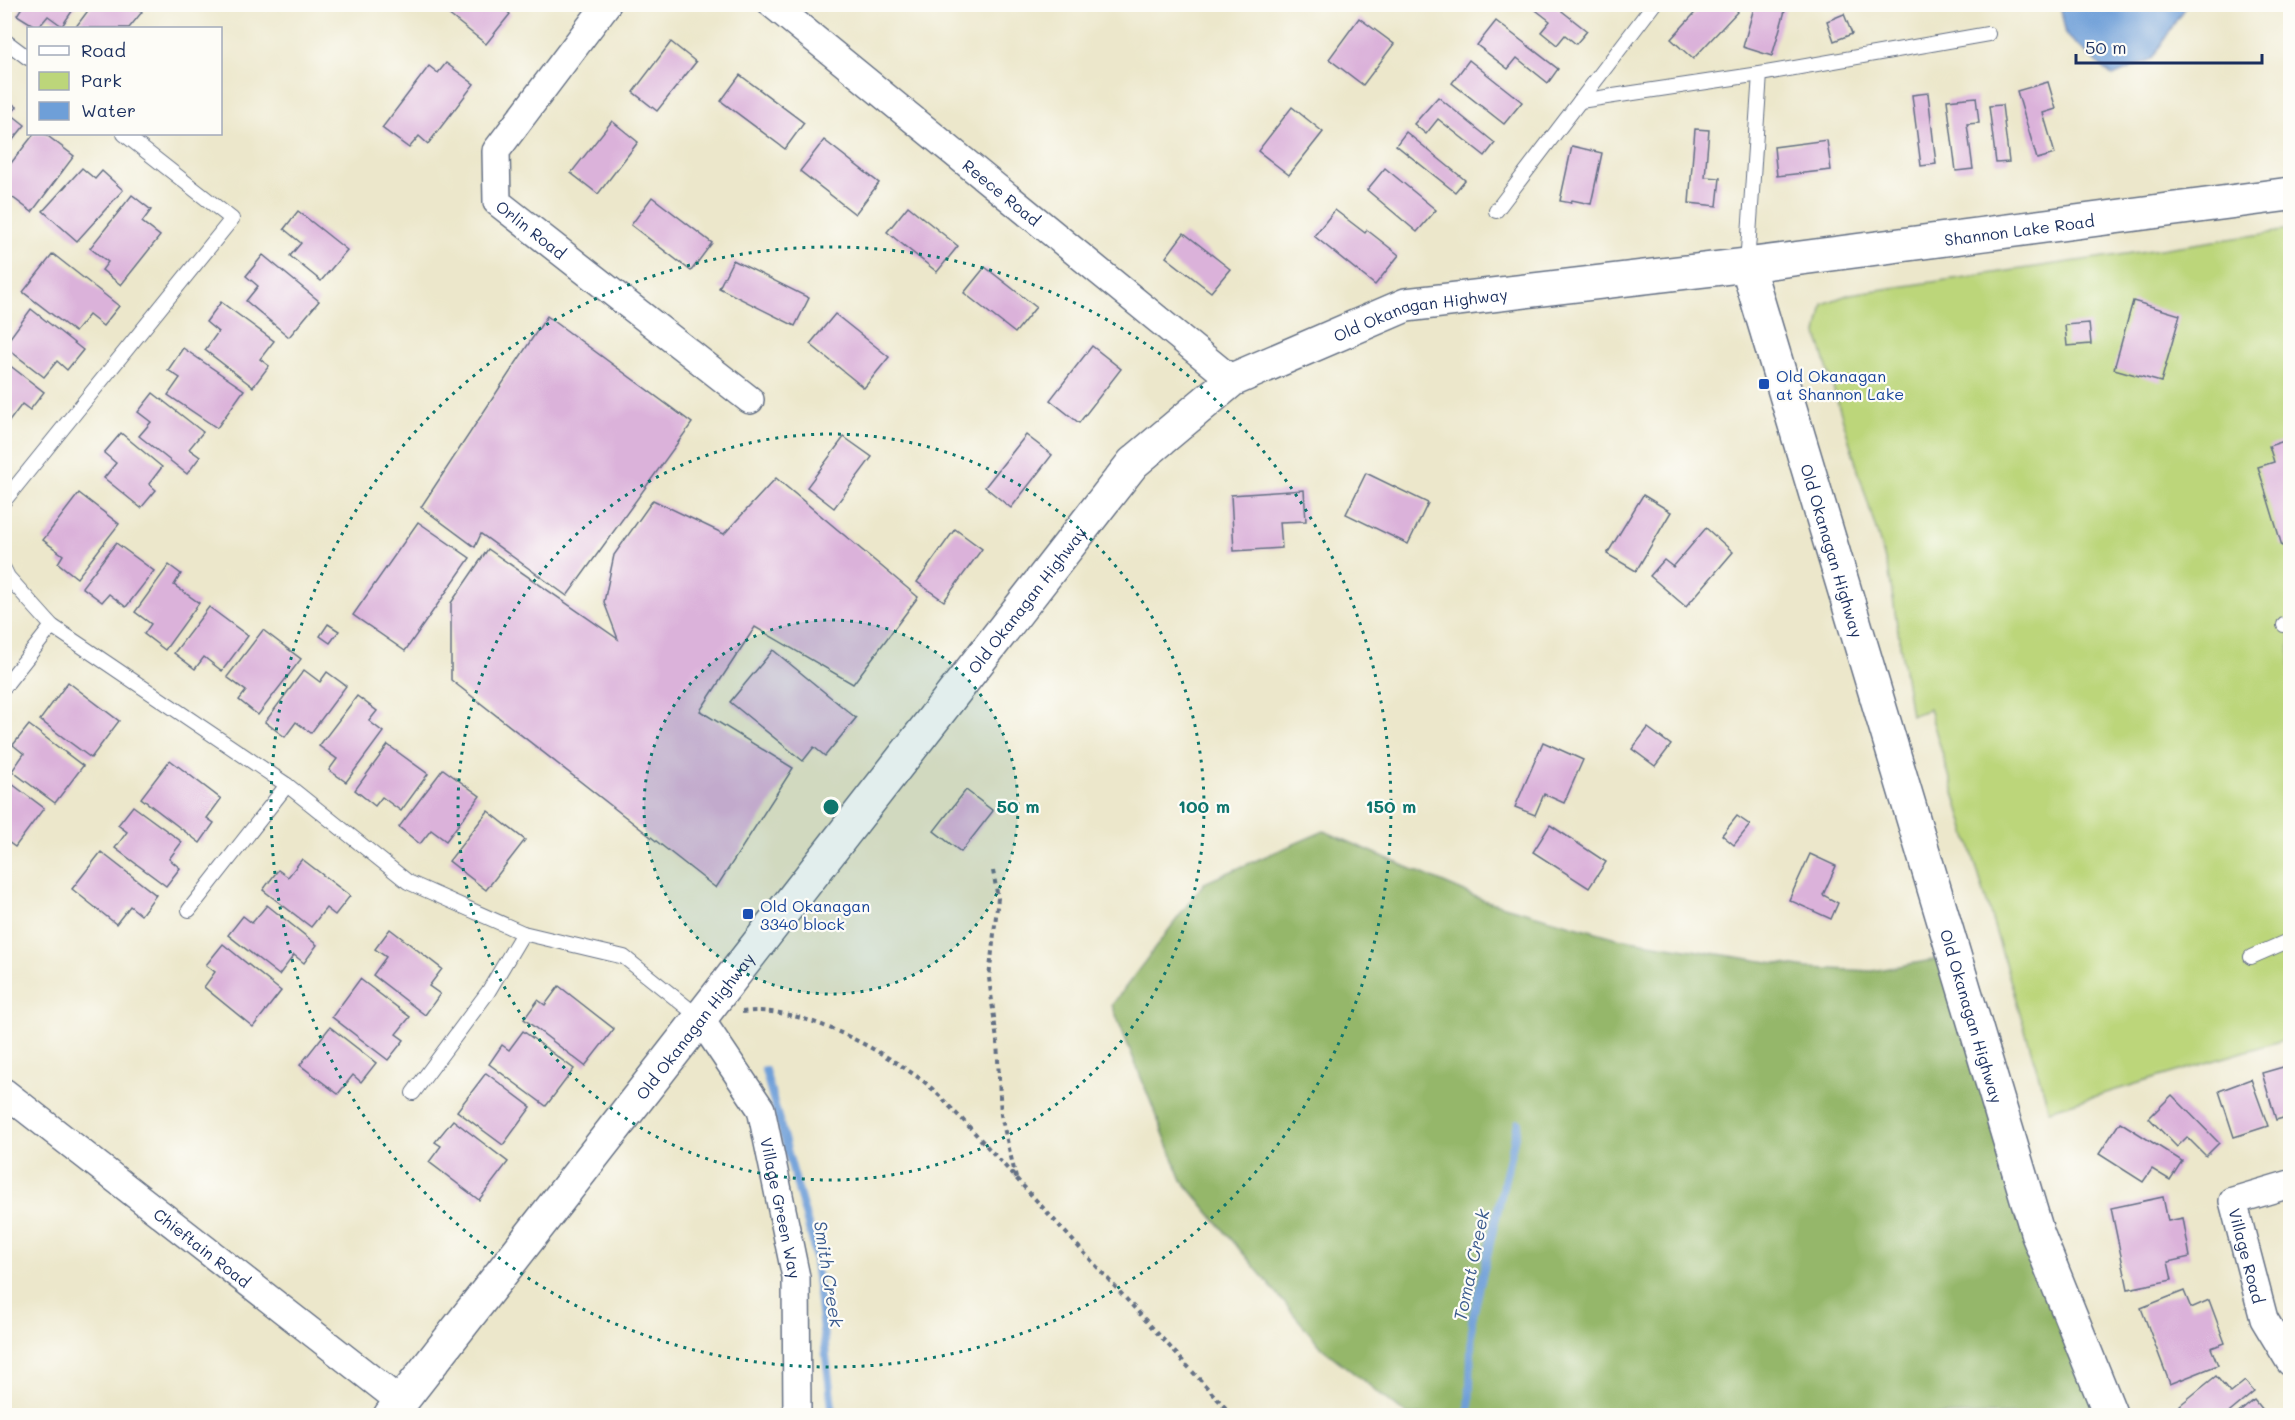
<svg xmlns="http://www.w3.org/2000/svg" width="2295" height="1420" font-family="Mali,sans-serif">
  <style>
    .green { fill: #bcd67a; stroke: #6c826c; stroke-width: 1.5 }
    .forest { fill: #95b76a; stroke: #587364; stroke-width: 1.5 }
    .water { fill: #6e9fd8; stroke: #44679b; stroke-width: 1.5 }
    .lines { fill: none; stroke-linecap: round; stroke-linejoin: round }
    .stream { stroke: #6e9fd8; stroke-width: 8 }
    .building { fill: #dbb2da }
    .lane-casing { stroke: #646f84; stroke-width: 16 }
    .street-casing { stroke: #646f84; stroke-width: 30 }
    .secondary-casing { stroke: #646f84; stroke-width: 36 }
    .path { stroke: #646f84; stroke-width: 4; stroke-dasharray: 4.5 4.5; stroke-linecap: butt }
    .lane { stroke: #fff; stroke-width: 14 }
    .street { stroke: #fff; stroke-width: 27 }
    .secondary { stroke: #fff; stroke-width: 33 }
    .ring { fill: none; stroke: #0f766e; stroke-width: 3; stroke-dasharray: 3 6 }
    .transit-dot { fill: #1a4fb4; stroke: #fdfcf7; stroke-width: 2 }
    .labels { text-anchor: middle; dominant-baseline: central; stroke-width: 4.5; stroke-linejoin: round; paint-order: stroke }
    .street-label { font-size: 16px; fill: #1b2f5e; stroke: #fdfcf7 }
    .transit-label { font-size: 16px; fill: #164399; stroke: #fdfcf7; text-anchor: start }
    .water-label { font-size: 18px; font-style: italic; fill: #3c5c8f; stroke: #fdfcf7 }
    .centre { fill: #0f766e; stroke: #fdfcf7; stroke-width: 3 }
    .ring-label { font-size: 18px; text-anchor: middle; font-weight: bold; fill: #0f766e; stroke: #fdfcf7; stroke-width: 4.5; stroke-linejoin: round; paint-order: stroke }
  </style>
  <rect width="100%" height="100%" fill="#fdfcf7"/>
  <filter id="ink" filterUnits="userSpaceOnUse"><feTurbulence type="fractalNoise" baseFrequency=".0167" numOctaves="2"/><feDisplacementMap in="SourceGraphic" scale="12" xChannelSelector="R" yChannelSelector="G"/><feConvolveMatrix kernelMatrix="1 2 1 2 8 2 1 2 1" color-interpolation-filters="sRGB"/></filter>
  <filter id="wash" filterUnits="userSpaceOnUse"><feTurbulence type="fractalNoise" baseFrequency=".008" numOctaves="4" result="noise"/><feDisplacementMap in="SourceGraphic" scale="24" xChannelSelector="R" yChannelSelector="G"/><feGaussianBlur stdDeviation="1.35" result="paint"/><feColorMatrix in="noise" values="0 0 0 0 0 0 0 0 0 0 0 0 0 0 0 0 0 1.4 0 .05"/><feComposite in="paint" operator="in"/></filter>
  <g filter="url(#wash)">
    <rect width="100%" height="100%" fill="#ece7cb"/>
    <!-- green -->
    <polygon class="green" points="2290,230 2290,1038 2049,1110 1929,709 1911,716 1889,573 1817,334 1823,304 1850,294"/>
    <!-- forest -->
    <polygon class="forest" points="1324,831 1483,900 1617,938 1807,968 1872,971 1954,956 2091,1352 2125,1415 1407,1415 1322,1348 1182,1180 1112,1005 1204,883"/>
    <!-- water -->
    <polygon class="water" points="2060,5 2060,4 2186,5 2152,59 2113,76 2066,35"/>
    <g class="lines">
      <!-- stream -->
      <g class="stream">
        <polyline points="765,1070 813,1243 833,1416"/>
        <polyline points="1469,1416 1472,1320 1518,1123"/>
      </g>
    </g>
    <g id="blocks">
      <!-- building -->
      <g class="building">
        <polygon points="24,4 77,4 62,26 48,16 38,28 17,15"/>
        <polygon points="93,4 131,4 142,12 129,28 75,28"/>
        <polygon points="440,4 499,4 510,14 486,44 438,6"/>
        <polygon points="1528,4 1553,4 1587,31 1576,44 1565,35 1557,45 1541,32 1550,21"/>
        <polygon points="1703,4 1732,4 1738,11 1693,59 1671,39"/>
        <polygon points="1755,4 1787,4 1772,56 1743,47"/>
        <polygon points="1844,14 1852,34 1834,41 1827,21"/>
        <polygon points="1359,18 1394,44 1363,85 1329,59"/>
        <polygon points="1496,21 1558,69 1548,83 1517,58 1508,69 1477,45"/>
        <polygon points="671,42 696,62 657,111 633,92"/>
        <polygon points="1469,60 1522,102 1504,124 1452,83"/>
        <polygon points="446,63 474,84 428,144 419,136 409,148 382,128 429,66 438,73"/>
        <polygon points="740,75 804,123 785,149 721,101"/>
        <polygon points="2048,82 2056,109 2043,113 2055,154 2037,159 2017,91"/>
        <polygon points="1928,93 1936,164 1921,166 1912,95"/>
        <polygon points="1438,97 1495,143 1485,156 1438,119 1426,134 1414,124"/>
        <polygon points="1976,97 1979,123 1967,124 1973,169 1956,171 1947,100"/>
        <polygon points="4,98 17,107 11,114 25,125 4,151"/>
        <polygon points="2002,105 2009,162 1996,163 1989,106"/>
        <polygon points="1292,107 1323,132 1289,175 1258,151"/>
        <polygon points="612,121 638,142 598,194 571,173"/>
        <polygon points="1695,129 1709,130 1705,177 1720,178 1717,206 1689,203"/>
        <polygon points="1406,132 1465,180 1455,192 1396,145"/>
        <polygon points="34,134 45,134 74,156 32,212 4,191 4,172"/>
        <polygon points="824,140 879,183 855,214 800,171"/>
        <polygon points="1827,140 1831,170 1777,176 1774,147"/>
        <polygon points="1572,146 1602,153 1591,204 1572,200 1571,203 1560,201"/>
        <polygon points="82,168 95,179 102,171 123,190 77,241 43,211"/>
        <polygon points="1385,168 1436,210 1417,232 1367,190"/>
        <polygon points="132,195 151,210 142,222 160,236 121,285 102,270 108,262 90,248"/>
        <polygon points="652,197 712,243 691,271 631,225"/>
        <polygon points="908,206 958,246 937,272 887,232"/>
        <polygon points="1335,210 1365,233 1367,230 1399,255 1375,285 1314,236"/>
        <polygon points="298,211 347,250 321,281 290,256 301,243 284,229"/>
        <polygon points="1184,233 1230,269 1211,292 1166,257"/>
        <polygon points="53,254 119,306 103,326 89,315 75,332 23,292"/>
        <polygon points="263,255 319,301 289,337 246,301 258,286 246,276"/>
        <polygon points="733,260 809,298 795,326 719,288"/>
        <polygon points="985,267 1036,307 1015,333 964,293"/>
        <polygon points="2133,301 2180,315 2161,382 2114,369"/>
        <polygon points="221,302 274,341 260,359 269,366 253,387 205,350 218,332 206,322"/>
        <polygon points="31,309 83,350 67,370 57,361 44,377 4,346"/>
        <polygon points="835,314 889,357 864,388 810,344"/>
        <polygon points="547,316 692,423 567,596 481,534 475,547 421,507"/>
        <polygon points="2089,323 2091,344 2067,346 2065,325"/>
        <polygon points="1092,346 1121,369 1079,423 1050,400"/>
        <polygon points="183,348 244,390 217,428 168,395 180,378 168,370"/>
        <polygon points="4,361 44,392 30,410 22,404 8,423 4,420"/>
        <polygon points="153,393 203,432 189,449 200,457 187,474 139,436 151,422 138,412"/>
        <polygon points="121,433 162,467 149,484 156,490 141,508 104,478 116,463 104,453"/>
        <polygon points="1026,435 1052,455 1011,508 985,487"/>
        <polygon points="844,437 872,457 834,508 807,487"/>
        <polygon points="2290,439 2290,543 2282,546 2258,467 2274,462 2269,446"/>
        <polygon points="1366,473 1428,503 1408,544 1346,514"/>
        <polygon points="776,478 918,597 853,684 755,627 700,711 793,768 716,888 451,680 451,603 488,549 618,639 604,602 614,555 653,500 724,534"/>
        <polygon points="1304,490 1306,521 1280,522 1282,548 1234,551 1231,495"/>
        <polygon points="79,493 119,524 77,578 58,563 63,555 43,540"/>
        <polygon points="1643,495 1671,512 1636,571 1607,554"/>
        <polygon points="418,522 470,558 405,651 353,615"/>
        <polygon points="1706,528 1733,552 1686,607 1650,576 1664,560 1673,567"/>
        <polygon points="955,529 982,549 944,601 917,582"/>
        <polygon points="116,543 154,571 126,607 109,594 102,602 82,587"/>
        <polygon points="169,565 181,574 174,585 199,603 165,650 144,634 151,624 135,612"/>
        <polygon points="209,607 248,636 222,671 204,657 195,669 174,653"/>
        <polygon points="328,624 339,631 330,643 320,636"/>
        <polygon points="263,630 301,659 258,715 239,700 246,691 227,677"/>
        <polygon points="773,650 856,718 825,756 814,747 803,761 730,702"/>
        <polygon points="304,670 320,682 327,672 346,686 311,733 296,722 285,737 265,722"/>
        <polygon points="68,682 119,721 91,758 40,720"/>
        <polygon points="357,696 377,711 369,721 383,732 346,782 329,770 337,759 319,746"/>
        <polygon points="29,725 83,766 55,803 12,771 24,754 13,745"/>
        <polygon points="1648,728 1671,745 1655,766 1632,749"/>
        <polygon points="1543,742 1583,760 1564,803 1544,794 1535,815 1515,807"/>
        <polygon points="388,745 428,774 401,811 382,797 375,806 355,790"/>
        <polygon points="170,760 221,799 207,818 214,823 200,843 141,798"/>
        <polygon points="443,769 480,796 446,841 431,830 420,844 399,827"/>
        <polygon points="4,778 44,808 15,847 4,839"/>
        <polygon points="966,790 993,811 961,852 934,831"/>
        <polygon points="133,806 182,842 169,859 180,868 166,886 115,848 127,832 118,825"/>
        <polygon points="488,811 525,840 486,890 449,861"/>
        <polygon points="1737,816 1750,825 1734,845 1722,835"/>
        <polygon points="1550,825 1606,862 1589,888 1533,852"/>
        <polygon points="101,852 156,895 141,915 130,906 116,924 72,889"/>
        <polygon points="1810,854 1836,866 1823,895 1838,903 1831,919 1789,900"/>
        <polygon points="302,859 350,896 335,915 326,908 311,927 263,890 278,870 288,877"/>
        <polygon points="267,905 317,945 304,963 294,955 279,975 228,935 243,916 252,923"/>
        <polygon points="390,929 442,969 429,986 440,994 425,1015 373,975 386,957 375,949"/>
        <polygon points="223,944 281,991 253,1027 204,987 215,972 206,965"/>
        <polygon points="360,979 410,1017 396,1034 404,1040 388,1060 332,1017"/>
        <polygon points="559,986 614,1029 585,1066 524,1019 538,1000 545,1005"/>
        <polygon points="330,1027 376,1063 361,1082 353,1075 338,1094 300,1065"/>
        <polygon points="523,1031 574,1069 546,1106 489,1064 502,1045 509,1050"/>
        <polygon points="2290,1065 2290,1116 2276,1120 2262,1073"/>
        <polygon points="486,1073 531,1107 503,1145 457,1111"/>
        <polygon points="2251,1079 2268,1126 2234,1137 2219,1091"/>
        <polygon points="2172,1095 2219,1143 2206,1156 2187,1137 2177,1147 2149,1118"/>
        <polygon points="453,1120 508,1162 479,1200 429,1162 441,1146 435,1142"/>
        <polygon points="2120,1122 2182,1161 2170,1180 2152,1169 2143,1182 2099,1154"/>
        <polygon points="2163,1197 2168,1221 2183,1218 2190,1257 2168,1262 2172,1280 2128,1289 2111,1208"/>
        <polygon points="2184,1291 2191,1308 2209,1300 2225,1343 2211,1348 2218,1365 2170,1384 2141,1308"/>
        <polygon points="2216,1376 2230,1393 2245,1381 2254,1392 2225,1416 2189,1416 2180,1405"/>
        <polygon points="2254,1400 2267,1416 2235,1416"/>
      </g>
    </g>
  </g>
  <g filter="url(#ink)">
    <use href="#blocks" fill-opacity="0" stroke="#646f84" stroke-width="1.5"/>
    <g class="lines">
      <!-- lane casing -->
      <g class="lane-casing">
        <g id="lane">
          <polyline points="4,40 28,58"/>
          <polyline points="1580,101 1760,74 1988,34"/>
          <polyline points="1496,211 1654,4"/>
          <polyline points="1747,265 1760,74"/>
          <polyline points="4,501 232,219 124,134"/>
          <polyline points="4,569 8,577 52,626 287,785 408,882 523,933 624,957 699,1017"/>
          <polyline points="2284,625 2290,624"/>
          <polyline points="4,687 52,626"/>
          <polyline points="189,910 287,785"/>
          <polyline points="2251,957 2290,940"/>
          <polyline points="413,1093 488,992 523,933"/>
        </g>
      </g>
      <!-- street casing -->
      <g class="street-casing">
        <g id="street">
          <path id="s1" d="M607 4 496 151 497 202 750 400"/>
          <path id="s2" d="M772 4 1232 380"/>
          <path id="s3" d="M699 1017 761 1109 796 1277 797 1416"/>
          <path id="s4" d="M4 1092 401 1402"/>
          <path id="s5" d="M2290 1184 2233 1201 2264 1319 2290 1362"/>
        </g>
      </g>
      <!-- secondary casing -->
      <g class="secondary-casing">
        <g id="secondary">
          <path id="s6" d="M1747 265 2038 1235 2111 1416"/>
          <path id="s7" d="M390 1416 1133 463 1232 380 1406 305 1747 265 2290 194"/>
        </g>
      </g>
      <!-- path -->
      <g class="path">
        <polyline points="993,871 998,898 989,978 997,1041 1001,1115 1016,1178"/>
        <path d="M742 1012C797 1004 874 1046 919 1078 935 1089 948 1106 962 1119L1233 1416"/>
      </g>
      <!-- lane -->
      <use href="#lane" class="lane"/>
      <!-- street -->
      <use href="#street" class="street"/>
      <!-- secondary -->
      <use href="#secondary" class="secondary"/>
    </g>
  </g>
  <!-- distance rings -->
  <circle cx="831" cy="807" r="187" fill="#0f766e" fill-opacity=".12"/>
  <g class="ring">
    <circle cx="831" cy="807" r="187"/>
    <circle cx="831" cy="807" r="373"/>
    <circle cx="831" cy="807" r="560"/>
  </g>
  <!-- markers -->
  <g class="transit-dot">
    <rect x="1758" y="378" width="12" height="12" rx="3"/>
    <rect x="742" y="908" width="12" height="12" rx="3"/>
  </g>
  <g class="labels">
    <!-- street labels -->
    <g class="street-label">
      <text stroke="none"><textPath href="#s2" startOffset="297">Reece Road</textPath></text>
      <text stroke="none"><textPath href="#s1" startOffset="279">Orlin Road</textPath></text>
      <text stroke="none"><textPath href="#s7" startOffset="2145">Shannon Lake Road</textPath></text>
      <text stroke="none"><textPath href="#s7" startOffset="1539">Old Okanagan Highway</textPath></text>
      <text stroke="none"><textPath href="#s6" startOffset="298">Old Okanagan Highway</textPath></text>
      <text stroke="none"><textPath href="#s7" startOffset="1035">Old Okanagan Highway</textPath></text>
      <text stroke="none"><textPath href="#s6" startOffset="784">Old Okanagan Highway</textPath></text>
      <text stroke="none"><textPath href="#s7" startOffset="495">Old Okanagan Highway</textPath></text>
      <text stroke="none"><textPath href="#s3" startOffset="212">Village Green Way</textPath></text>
      <text stroke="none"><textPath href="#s4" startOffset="252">Chieftain Road</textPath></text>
      <text stroke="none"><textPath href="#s5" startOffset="116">Village Road</textPath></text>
    </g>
    <!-- transit labels -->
    <g class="transit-label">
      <text x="1776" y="375">Old Okanagan<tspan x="1776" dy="18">at Shannon Lake</tspan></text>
      <text x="760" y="905">Old Okanagan<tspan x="760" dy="18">3340 block</tspan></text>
    </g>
    <!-- water labels -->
    <g class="water-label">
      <text transform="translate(1471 1265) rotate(-78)">Tomat Creek</text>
      <text transform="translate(829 1274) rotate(81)">Smith Creek</text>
    </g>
  </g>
  <circle cx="831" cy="807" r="9" class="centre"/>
  <g class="ring-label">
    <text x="1018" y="813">50 m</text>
    <text x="1204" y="813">100 m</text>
    <text x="1391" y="813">150 m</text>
  </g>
  <!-- margin -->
  <rect width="2295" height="1420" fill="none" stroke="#fdfcf7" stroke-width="24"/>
  <!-- legend -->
  <rect x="27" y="27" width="195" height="108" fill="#fdfcf7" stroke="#a3aaba" stroke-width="1.5"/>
  <rect x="39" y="46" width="30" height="9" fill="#ffffff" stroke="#a3aaba" stroke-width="1.5"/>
  <text x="81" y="57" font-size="18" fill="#1b2f5e">Road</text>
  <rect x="39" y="72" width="30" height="18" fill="#bcd67a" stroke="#a3aaba" stroke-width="1.5"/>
  <text x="81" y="87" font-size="18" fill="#1b2f5e">Park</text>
  <rect x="39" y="102" width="30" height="18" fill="#6e9fd8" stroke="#a3aaba" stroke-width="1.5"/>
  <text x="81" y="117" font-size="18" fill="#1b2f5e">Water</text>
  <!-- scale -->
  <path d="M2076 54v9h186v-9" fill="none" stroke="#1b2f5e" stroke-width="3"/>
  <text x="2085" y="54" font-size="18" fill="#1b2f5e" stroke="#fdfcf7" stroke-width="4.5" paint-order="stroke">50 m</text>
</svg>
